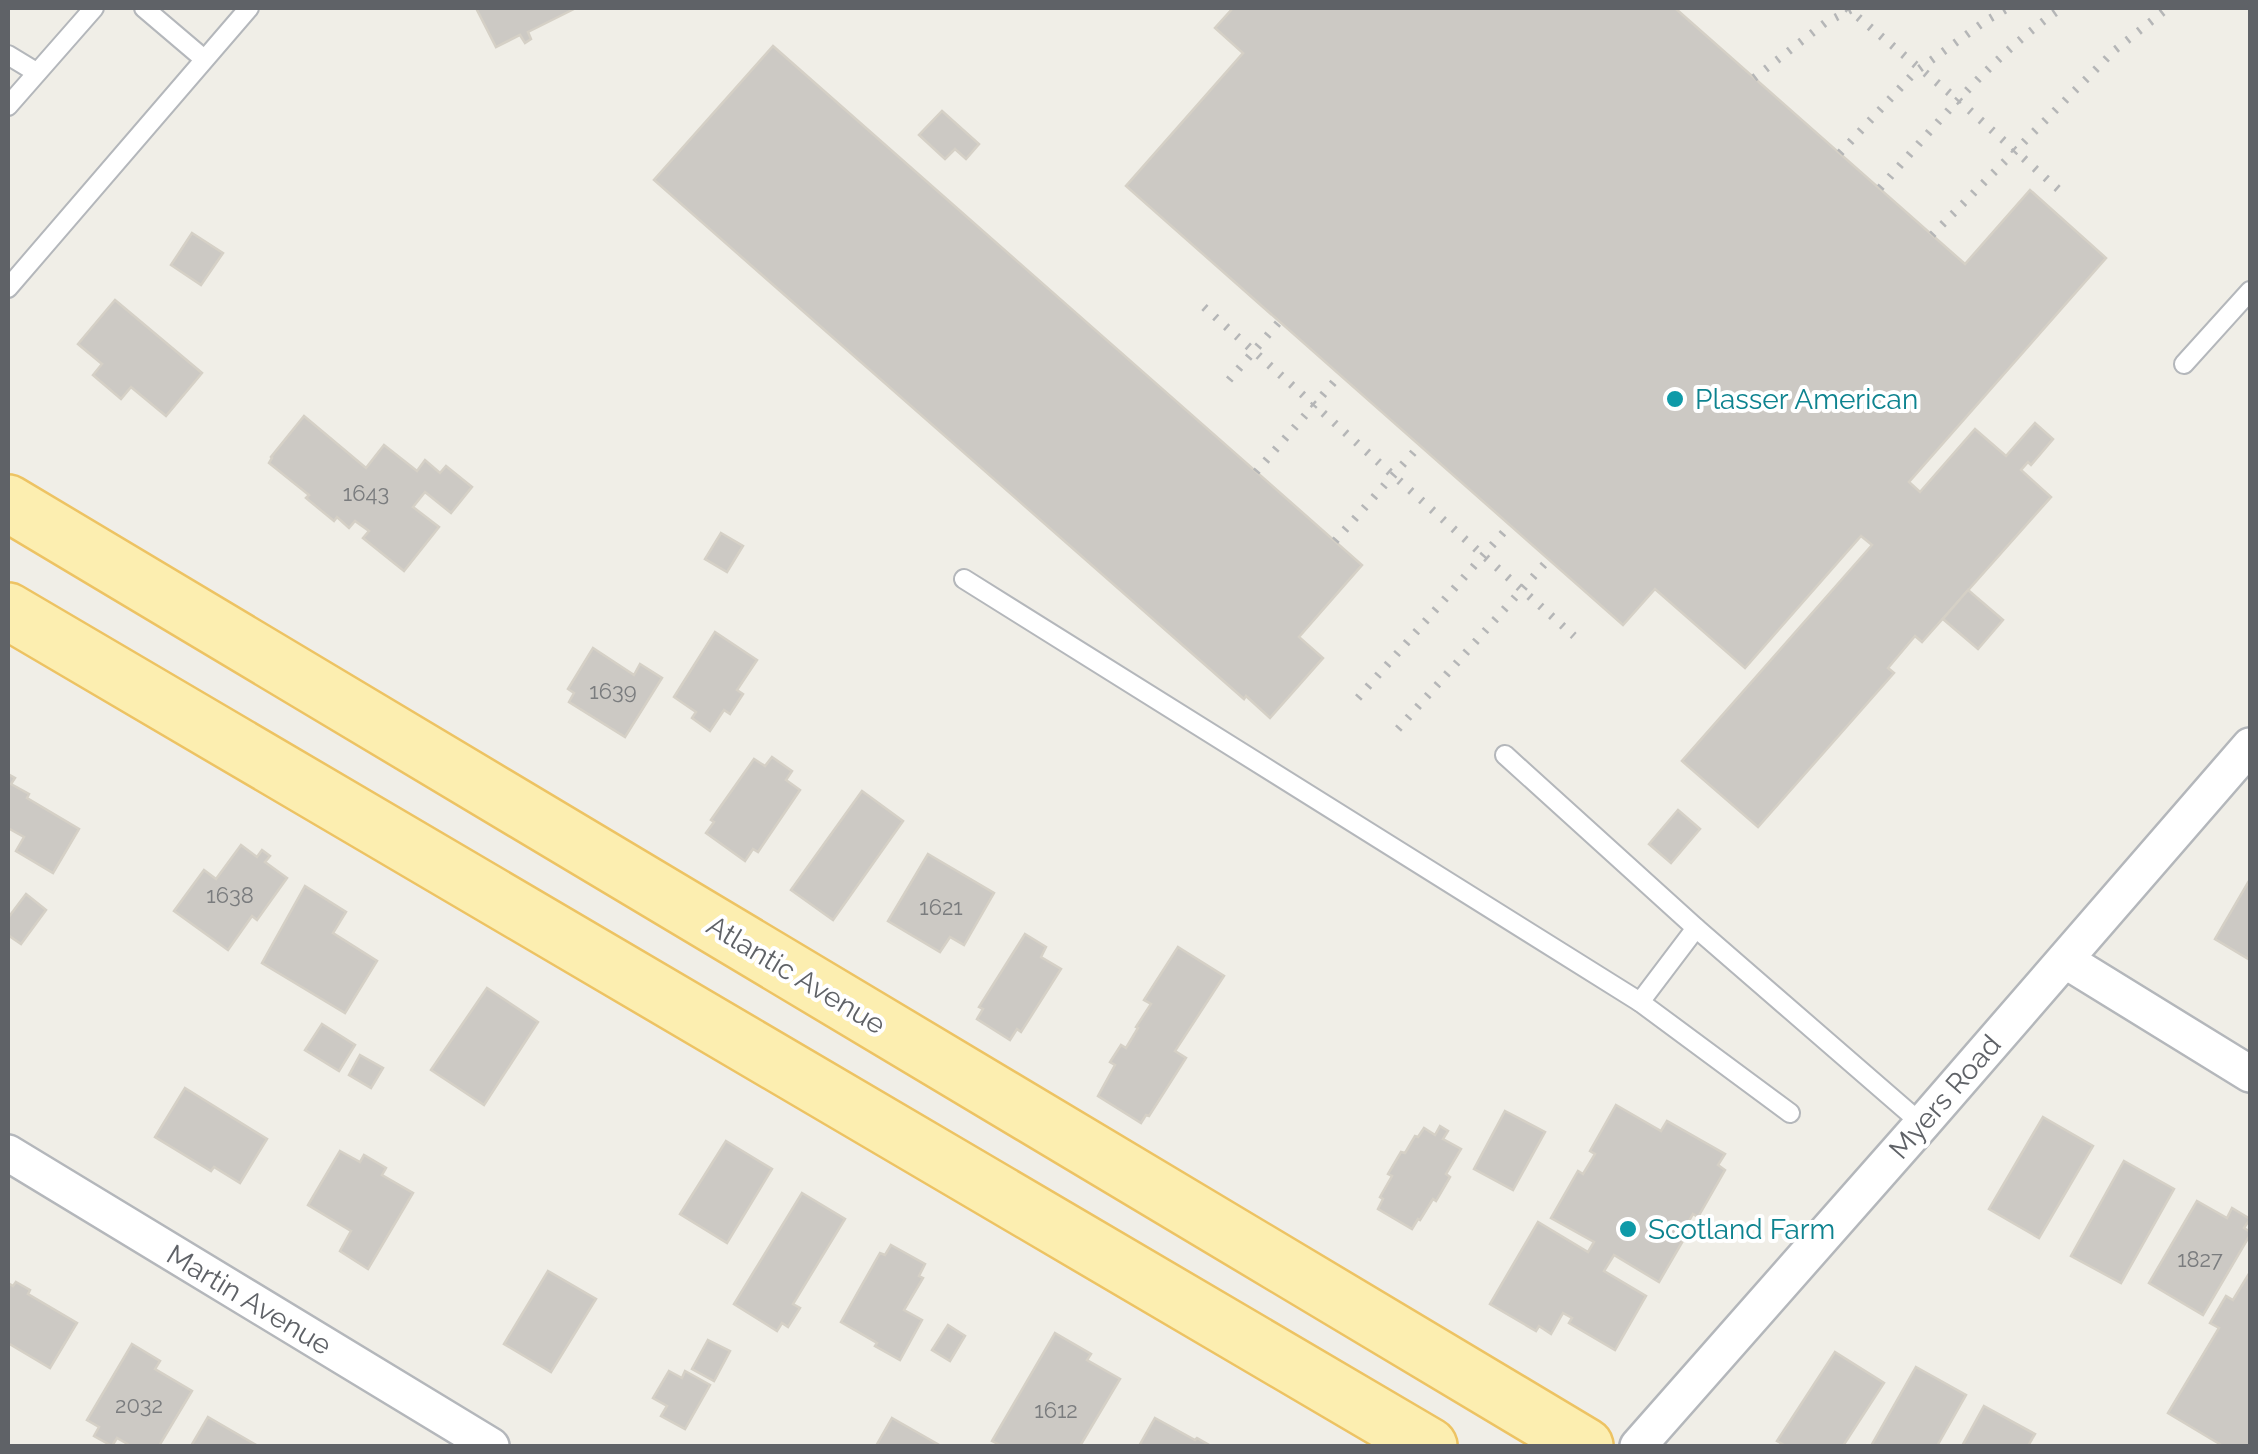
<svg xmlns="http://www.w3.org/2000/svg" width="2258" height="1454" font-family="Raleway,sans-serif">
  <style>
    .building { fill: #ccc9c4; stroke: #d5d0c6; stroke-width: 2.5 }
    .lines { fill: none; stroke-linecap: round; stroke-linejoin: round }
    .service-casing { stroke: #b4b7bb; stroke-width: 22 }
    .minor-casing { stroke: #b4b7bb; stroke-width: 40 }
    .primary-casing { stroke: #edc363; stroke-width: 60 }
    .service { stroke: #fff; stroke-width: 18 }
    .minor { stroke: #fff; stroke-width: 35 }
    .primary { stroke: #fceeb0; stroke-width: 55 }
    .rail { stroke: #b5b6b7; stroke-width: 8; stroke-dasharray: 2.5 12; stroke-linecap: butt }
    .culture-dot { fill: #0f9aa8; stroke: #fff; stroke-width: 4 }
    .labels { text-anchor: middle; dominant-baseline: central; stroke-width: 8; stroke-linejoin: round; paint-order: stroke }
    .number-label { font-size: 22px; fill: #7a7c7e }
    .culture-label { font-size: 28px; fill: #0d838f; stroke: #fff; text-anchor: start }
    .street-label { font-size: 28px; fill: #5f6267; stroke: #fff }
  </style>
  <rect width="100%" height="100%" fill="#f0eee7"/>
  <!-- building -->
  <g class="building">
    <polygon points="476,8 576,8 528,32 531,39 525,43 520,35 496,47"/>
    <polygon points="1233,8 1675,8 1965,264 2030,190 2106,258 1909,482 1920,492 1975,429 2006,456 2035,423 2053,439 2031,465 2028,462 2021,470 2051,497 1922,642 1915,636 1888,668 1894,673 1758,827 1682,761 1872,545 1861,536 1745,668 1655,589 1623,625 1126,186 1243,53 1215,28"/>
    <polygon points="773,46 1362,565 1299,637 1323,658 1270,718 1246,696 1244,699 654,180"/>
    <polygon points="942,111 979,144 966,159 955,149 945,159 919,135"/>
    <polygon points="192,233 223,253 201,285 171,265"/>
    <polygon points="115,300 202,373 166,416 131,387 121,399 93,375 102,364 78,344"/>
    <polygon points="304,416 366,468 384,445 417,471 425,460 440,473 446,466 472,487 451,513 425,492 413,507 439,527 404,571 363,538 369,531 355,521 349,528 337,517 334,521 306,498 309,495 269,463 272,458 271,457"/>
    <polygon points="721,533 743,546 727,572 705,559"/>
    <polygon points="1968,590 2003,620 1978,649 1943,619"/>
    <polygon points="715,632 757,660 737,690 743,694 730,714 724,710 710,731 692,718 696,712 674,697"/>
    <polygon points="593,648 634,675 640,664 662,678 625,737 569,702 574,693 568,689"/>
    <polygon points="772,757 792,771 786,780 800,790 758,852 753,849 745,861 706,833 714,822 711,820 754,759 765,766"/>
    <polygon points="8,774 15,778 11,784 29,794 27,798 79,829 53,873 16,851 24,837 8,828"/>
    <polygon points="862,791 903,821 833,920 791,890"/>
    <polygon points="1678,810 1700,829 1671,863 1649,844"/>
    <polygon points="241,845 257,857 262,850 270,856 265,862 287,878 257,920 252,916 228,950 174,911 204,870 216,879"/>
    <polygon points="928,854 994,893 964,945 950,937 940,952 888,921"/>
    <polygon points="2250,879 2250,960 2215,939"/>
    <polygon points="305,886 346,912 333,933 377,961 345,1013 262,963"/>
    <polygon points="26,894 46,910 21,944 8,935 8,918"/>
    <polygon points="1025,934 1046,947 1041,957 1061,969 1021,1032 1017,1029 1010,1040 977,1019 983,1009 979,1007"/>
    <polygon points="1178,947 1224,976 1175,1051 1186,1058 1149,1116 1146,1115 1141,1123 1098,1096 1115,1065 1110,1062 1121,1045 1126,1048 1138,1028 1136,1027 1151,1004 1144,1000"/>
    <polygon points="487,988 538,1022 484,1105 431,1070"/>
    <polygon points="322,1024 355,1045 339,1071 305,1050"/>
    <polygon points="360,1055 383,1068 371,1088 349,1075"/>
    <polygon points="185,1088 267,1139 240,1183 214,1167 211,1171 155,1137"/>
    <polygon points="1616,1105 1661,1131 1667,1121 1725,1154 1718,1165 1725,1170 1698,1217 1693,1214 1680,1237 1684,1239 1659,1282 1614,1255 1604,1271 1646,1296 1615,1350 1569,1323 1572,1318 1563,1313 1551,1334 1539,1326 1536,1331 1490,1304 1538,1222 1588,1252 1594,1242 1551,1218 1578,1171 1583,1174 1595,1154 1590,1151"/>
    <polygon points="1505,1111 1545,1132 1513,1190 1474,1169"/>
    <polygon points="2043,1117 2093,1146 2039,1238 1989,1209"/>
    <polygon points="1440,1126 1448,1131 1443,1139 1461,1149 1446,1174 1450,1177 1436,1201 1433,1199 1420,1220 1418,1219 1412,1229 1378,1209 1383,1199 1380,1197 1392,1176 1388,1174 1401,1152 1405,1153 1415,1136 1418,1137 1424,1128 1435,1135"/>
    <polygon points="726,1141 772,1169 727,1243 680,1214"/>
    <polygon points="340,1151 360,1162 364,1155 386,1168 382,1175 413,1193 368,1269 340,1251 351,1231 308,1205"/>
    <polygon points="2124,1161 2174,1189 2121,1283 2071,1256"/>
    <polygon points="802,1193 845,1219 793,1304 800,1308 788,1327 782,1323 777,1331 734,1304"/>
    <polygon points="2197,1201 2227,1218 2232,1208 2250,1219 2244,1228 2250,1232 2250,1235 2203,1315 2149,1283"/>
    <polygon points="891,1245 925,1264 919,1276 923,1278 904,1310 922,1320 900,1360 875,1346 877,1343 841,1322 880,1253 885,1255"/>
    <polygon points="548,1271 596,1299 551,1372 504,1344"/>
    <polygon points="2250,1272 2250,1446 2223,1446 2168,1413 2219,1328 2210,1323 2226,1296 2233,1300"/>
    <polygon points="16,1282 30,1290 28,1294 77,1323 50,1368 8,1343 8,1283 13,1286"/>
    <polygon points="948,1325 965,1336 950,1361 932,1350"/>
    <polygon points="1055,1333 1091,1354 1087,1360 1120,1379 1080,1446 1002,1446 992,1441"/>
    <polygon points="708,1340 730,1351 714,1381 692,1369"/>
    <polygon points="132,1344 160,1361 155,1369 192,1391 159,1446 131,1446 117,1438 112,1446 94,1436 99,1427 87,1420"/>
    <polygon points="1835,1352 1884,1383 1843,1446 1786,1446 1777,1441"/>
    <polygon points="1916,1367 1966,1395 1937,1446 1871,1446"/>
    <polygon points="669,1371 682,1378 685,1371 710,1385 685,1429 661,1416 667,1406 653,1398"/>
    <polygon points="1984,1406 2035,1434 2028,1446 1962,1446"/>
    <polygon points="208,1417 258,1446 191,1446"/>
    <polygon points="892,1418 941,1446 876,1446"/>
    <polygon points="1155,1418 1195,1440 1197,1438 1211,1446 1139,1446"/>
  </g>
  <g class="lines">
    <!-- service casing -->
    <g class="service-casing">
      <g id="service">
        <polyline points="144,8 204,59"/>
        <polyline points="8,55 36,72"/>
        <polyline points="8,106 94,8"/>
        <polyline points="8,288 249,8"/>
        <polyline points="2184,364 2250,291"/>
        <polyline points="964,579 1640,1002"/>
        <polyline points="1505,755 1696,928 1922,1124"/>
        <polyline points="1696,928 1640,1002 1790,1113"/>
      </g>
    </g>
    <!-- minor casing -->
    <g class="minor-casing">
      <g id="minor">
        <polyline points="2065,960 2250,1074"/>
        <polyline points="8,1153 491,1446"/>
        <polyline points="1638,1446 1922,1124 2250,746"/>
      </g>
    </g>
    <!-- primary casing -->
    <g class="primary-casing">
      <g id="primary">
        <polyline points="8,503 1585,1446"/>
        <polyline points="8,611 1429,1446"/>
      </g>
    </g>
    <!-- service -->
    <use href="#service" class="service"/>
    <!-- minor -->
    <use href="#minor" class="minor"/>
    <!-- primary -->
    <use href="#primary" class="primary"/>
    <!-- rail -->
    <g class="rail">
      <polyline points="1847,8 1958,100 2066,196"/>
      <polyline points="1754,78 1825,23 1854,8"/>
      <polyline points="1840,153 1915,72 1984,22 2008,8"/>
      <path d="M1880 188C1937 124 1991 56 2062 8"/>
      <polyline points="1932,235 2115,50 2168,8"/>
      <polyline points="1204,307 1574,636"/>
      <polyline points="1229,380 1279,322"/>
      <polyline points="1256,472 1340,375"/>
      <polyline points="1335,541 1420,445"/>
      <polyline points="1358,698 1510,525"/>
      <polyline points="1398,729 1549,559"/>
    </g>
  </g>
  <!-- markers -->
  <g class="culture-dot">
    <circle cx="1675" cy="399" r="10"/>
    <circle cx="1628" cy="1229" r="10"/>
  </g>
  <g class="labels">
    <!-- number labels -->
    <g class="number-label">
      <text x="366" y="493">1643</text>
      <text x="613" y="691">1639</text>
      <text x="230" y="895">1638</text>
      <text x="941" y="907">1621</text>
      <text x="2200" y="1259">1827</text>
      <text x="139" y="1405">2032</text>
      <text x="1056" y="1410">1612</text>
    </g>
    <!-- culture labels -->
    <g class="culture-label">
      <text x="1695" y="399">Plasser American</text>
      <text x="1648" y="1229">Scotland Farm</text>
    </g>
    <!-- street labels -->
    <g class="street-label">
      <text transform="translate(796 975) rotate(31)">Atlantic Avenue</text>
      <text transform="translate(1945 1097) rotate(-49)">Myers Road</text>
      <text transform="translate(249 1300) rotate(31)">Martin Avenue</text>
    </g>
  </g>
  <!-- border -->
  <rect width="2258" height="1454" fill="none" stroke="#5f6267" stroke-width="20"/>
</svg>
